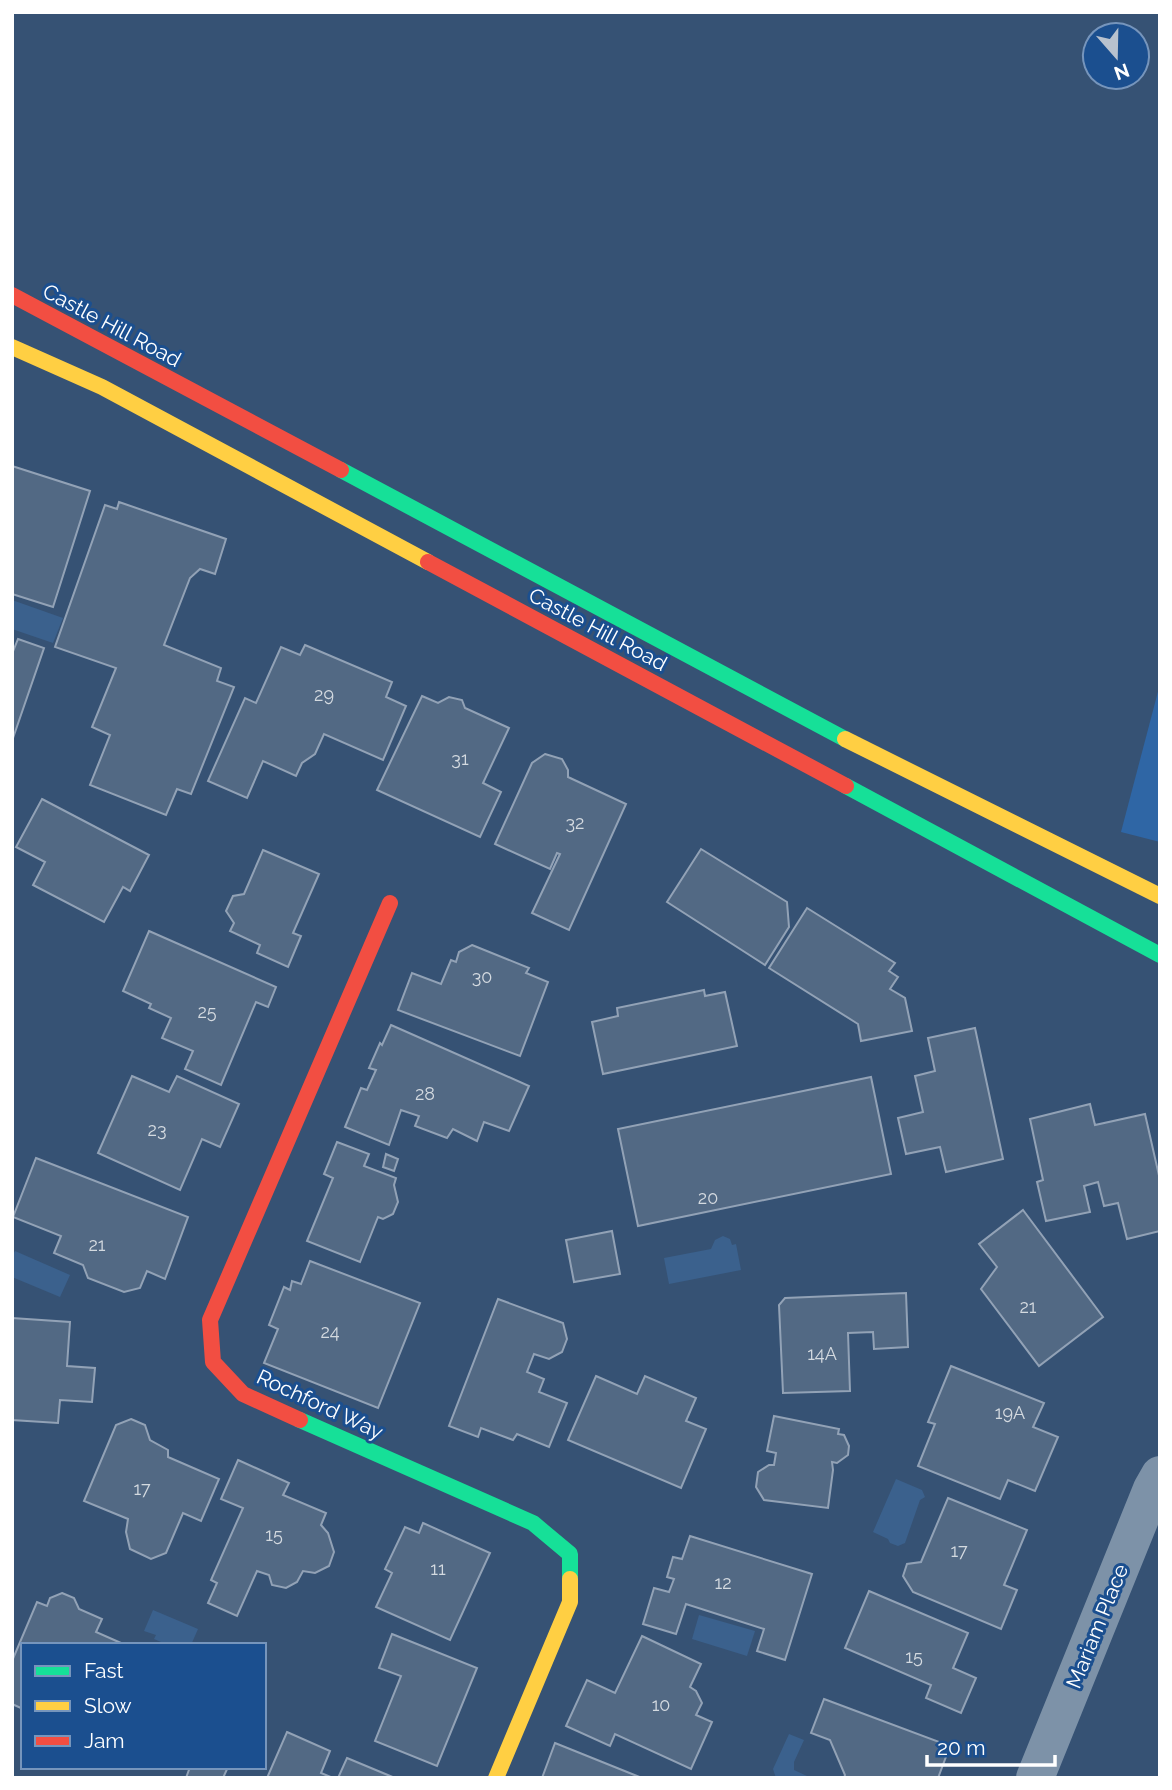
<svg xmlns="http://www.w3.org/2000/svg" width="1172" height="1790" font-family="Raleway,sans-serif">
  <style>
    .green { fill: #2f66a5 }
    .water { fill: #3b618d }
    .building { fill: #526984; stroke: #92a2b6; stroke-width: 2 }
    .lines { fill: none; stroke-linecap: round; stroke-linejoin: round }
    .street { stroke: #7d92a8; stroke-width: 38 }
    .fast { stroke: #16e098; stroke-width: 16 }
    .slow { stroke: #ffcf43; stroke-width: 16 }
    .jam { stroke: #f24e42; stroke-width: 16 }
    .labels { text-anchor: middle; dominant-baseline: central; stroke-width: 6; stroke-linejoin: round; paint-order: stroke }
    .number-label { font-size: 18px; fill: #d4dae0 }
    .street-label { font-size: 21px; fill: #fff; stroke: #1b4f8f }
  </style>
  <rect width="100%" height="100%" fill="#365274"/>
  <!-- green -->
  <polygon class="green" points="1160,684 1160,842 1121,832"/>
  <!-- water -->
  <g class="water">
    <polygon points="12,600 63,618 53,643 12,629"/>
    <polygon points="723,1236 730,1239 732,1245 736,1244 741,1270 669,1284 664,1258 711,1249 715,1240"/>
    <polygon points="15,1251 70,1275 60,1297 12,1277 12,1257"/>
    <polygon points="896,1479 922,1490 925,1497 920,1500 905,1543 898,1546 890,1543 888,1539 873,1532"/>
    <polygon points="153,1610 198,1629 191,1645 168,1645 154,1639 156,1635 144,1631"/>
    <polygon points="699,1615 755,1631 747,1656 692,1639"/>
    <polygon points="789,1734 804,1740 794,1762 794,1770 807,1776 807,1778 776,1778 773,1769"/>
  </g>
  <!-- building -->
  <g class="building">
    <polygon points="12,466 90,491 53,607 12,594"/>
    <polygon points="119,502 226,539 215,574 200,569 190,578 164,645 221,668 217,681 234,687 191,794 177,789 166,815 90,785 110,735 92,727 116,668 55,647 105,505 117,509"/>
    <polygon points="18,639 44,648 12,741 12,654"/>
    <polygon points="305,645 392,682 386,697 406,706 383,760 324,734 315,754 302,763 296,776 263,761 247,798 208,781 245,698 256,703 281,647 300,655"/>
    <polygon points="422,696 438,703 449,697 462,700 465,708 509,728 483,783 501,792 480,837 377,790"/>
    <polygon points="545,754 562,759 568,770 568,777 626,804 569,930 532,913 560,854 557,853 550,869 495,844 532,763"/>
    <polygon points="42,799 149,855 130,891 123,887 104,922 33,885 45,862 16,847"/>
    <polygon points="701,849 787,902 789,927 765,965 667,902"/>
    <polygon points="263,850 319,874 293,933 301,936 288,967 257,953 260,945 230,931 234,923 226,911 233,896 244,894"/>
    <polygon points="807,908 895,963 889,971 898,977 890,989 905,998 912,1031 861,1041 858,1024 769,968"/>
    <polygon points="149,931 276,987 268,1007 256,1002 221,1085 185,1069 193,1051 162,1038 171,1018 149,1008 151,1004 123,991"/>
    <polygon points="472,945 529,968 526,973 548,982 520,1056 398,1010 412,973 441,984 451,960 456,962 459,952"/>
    <polygon points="704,990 705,996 725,992 737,1046 603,1074 592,1022 618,1016 617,1008"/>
    <polygon points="391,1025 529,1086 509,1131 484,1122 477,1141 453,1129 447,1138 415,1126 419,1116 401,1110 389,1145 345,1127 361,1088 367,1090 376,1070 369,1068 380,1043 382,1045"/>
    <polygon points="975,1028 1003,1159 946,1172 940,1147 906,1154 898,1118 923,1112 915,1076 935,1071 928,1038"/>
    <polygon points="132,1076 169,1092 177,1076 239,1104 220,1147 202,1139 180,1190 98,1153"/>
    <polygon points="871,1077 891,1174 638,1226 618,1129"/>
    <polygon points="1090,1104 1095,1125 1145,1114 1160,1180 1160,1231 1127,1239 1118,1203 1104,1206 1098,1182 1084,1186 1090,1212 1046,1221 1037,1182 1043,1180 1030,1119"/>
    <polygon points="337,1142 369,1154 364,1166 396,1178 394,1185 398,1202 393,1214 383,1219 378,1217 360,1262 307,1241 333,1178 324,1174"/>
    <polygon points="386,1154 398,1159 394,1171 383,1167"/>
    <polygon points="36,1158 188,1217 165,1279 147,1271 140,1288 124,1292 88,1278 83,1265 54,1253 61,1236 13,1217"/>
    <polygon points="1023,1210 1103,1317 1039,1366 981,1289 997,1267 979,1244"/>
    <polygon points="612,1231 620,1274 574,1282 566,1240"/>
    <polygon points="310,1261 420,1303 378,1408 264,1363 278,1329 269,1325 284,1287 290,1290 292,1281 301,1284"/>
    <polygon points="906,1293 908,1347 874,1349 873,1332 848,1333 850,1391 783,1393 779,1305 785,1298"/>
    <polygon points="498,1299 563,1323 567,1339 562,1352 549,1359 534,1354 527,1372 544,1379 539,1392 567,1403 549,1447 517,1434 513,1440 481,1428 478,1437 449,1426"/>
    <polygon points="12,1318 70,1322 67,1366 95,1368 92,1402 60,1400 58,1423 12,1420"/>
    <polygon points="951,1366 1044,1403 1033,1427 1058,1437 1035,1491 1008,1480 1000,1499 918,1466 935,1424 928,1422"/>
    <polygon points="596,1376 637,1394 645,1376 696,1398 686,1421 706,1429 681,1488 568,1440"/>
    <polygon points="774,1416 839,1429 838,1434 844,1435 849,1446 848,1455 837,1463 832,1462 833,1470 828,1508 764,1500 756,1487 758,1472 769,1465 774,1465 776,1453 767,1451"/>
    <polygon points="131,1419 145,1425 150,1440 168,1450 168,1457 219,1479 201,1521 183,1513 166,1553 151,1559 130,1549 126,1532 128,1519 84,1501 116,1425"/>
    <polygon points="238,1460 289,1483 283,1495 326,1513 321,1525 328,1533 334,1552 329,1566 315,1573 303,1571 297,1582 286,1588 272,1585 269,1575 257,1571 237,1616 208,1603 217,1583 211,1580 243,1508 221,1499"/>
    <polygon points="948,1498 1027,1530 1004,1585 1017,1590 1001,1629 913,1592 903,1576 907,1564 921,1562"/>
    <polygon points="423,1523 490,1553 450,1640 376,1607 392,1573 385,1569 405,1527 419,1533"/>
    <polygon points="690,1536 812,1574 785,1660 757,1651 764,1629 686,1604 676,1634 643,1624 654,1588 669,1592 674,1579 667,1577 673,1557 682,1559"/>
    <polygon points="869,1591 968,1633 953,1668 976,1678 961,1713 926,1698 931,1685 845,1648"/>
    <polygon points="62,1593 74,1598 79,1609 102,1619 96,1632 121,1643 23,1645 23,1709 12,1704 12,1661 37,1602 47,1606 50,1598"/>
    <polygon points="392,1634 477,1668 437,1766 375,1741 401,1676 379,1668"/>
    <polygon points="642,1636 701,1664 690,1687 696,1691 702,1703 696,1715 712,1722 691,1769 615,1734 610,1746 566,1726 587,1680 615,1693"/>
    <polygon points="824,1699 950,1746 938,1778 844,1778 845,1775 830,1740 811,1733"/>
    <polygon points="287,1732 330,1751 321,1773 333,1778 267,1778"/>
    <polygon points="555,1743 642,1778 542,1778"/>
    <polygon points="347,1758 395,1778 338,1778"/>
    <polygon points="190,1767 228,1767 223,1778 186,1778"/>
  </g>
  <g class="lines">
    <!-- street -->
    <polyline class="street" points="1035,1778 1152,1489 1160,1475"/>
    <!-- fast -->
    <g class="fast">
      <polyline points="341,470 845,739"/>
      <polyline points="846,786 1160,955"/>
      <polyline points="300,1420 533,1523 570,1554 570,1579"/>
    </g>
    <!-- slow -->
    <g class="slow">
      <polyline points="12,347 102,387 428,562"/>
      <polyline points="845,739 1160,896"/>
      <polyline points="496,1778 570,1602 570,1579"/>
    </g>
    <!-- jam -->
    <g class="jam">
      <polyline points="12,295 341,470"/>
      <polyline points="428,562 846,786"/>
      <polyline points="300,1420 243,1394 213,1362 210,1320 390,903"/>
    </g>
  </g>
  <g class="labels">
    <!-- number labels -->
    <g class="number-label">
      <text x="324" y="694">29</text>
      <text x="460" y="758">31</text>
      <text x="575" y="822">32</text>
      <text x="482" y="976">30</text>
      <text x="207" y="1011">25</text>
      <text x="425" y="1093">28</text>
      <text x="157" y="1129">23</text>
      <text x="708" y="1197">20</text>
      <text x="97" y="1244">21</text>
      <text x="1028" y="1306">21</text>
      <text x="330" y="1331">24</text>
      <text x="822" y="1353">14A</text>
      <text x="1010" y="1412">19A</text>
      <text x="142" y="1488">17</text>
      <text x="274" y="1534">15</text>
      <text x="959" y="1550">17</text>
      <text x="438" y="1568">11</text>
      <text x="723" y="1582">12</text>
      <text x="914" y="1656">15</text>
      <text x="661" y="1704">10</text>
    </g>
    <!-- street labels -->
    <g class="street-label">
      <text transform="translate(112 325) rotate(28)">Castle Hill Road</text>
      <text transform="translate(598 629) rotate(28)">Castle Hill Road</text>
      <text transform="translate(320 1404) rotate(25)">Rochford Way</text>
      <text transform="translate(1097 1626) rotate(-68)">Mariam Place</text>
    </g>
  </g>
  <!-- border -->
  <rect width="1172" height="1790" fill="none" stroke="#ffffff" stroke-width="28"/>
  <!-- legend -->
  <rect x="21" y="1643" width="245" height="126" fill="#1b4f8f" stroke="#7695bc" stroke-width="2"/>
  <rect x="35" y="1666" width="35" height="10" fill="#16e098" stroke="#7695bc" stroke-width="2"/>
  <text x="84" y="1678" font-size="21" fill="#ffffff">Fast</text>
  <rect x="35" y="1701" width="35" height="10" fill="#ffcf43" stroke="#7695bc" stroke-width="2"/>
  <text x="84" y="1713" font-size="21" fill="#ffffff">Slow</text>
  <rect x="35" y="1736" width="35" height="10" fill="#f24e42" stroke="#7695bc" stroke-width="2"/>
  <text x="84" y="1748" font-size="21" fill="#ffffff">Jam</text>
  <!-- north arrow -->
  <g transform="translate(1116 56) rotate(160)"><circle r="33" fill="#1b4f8f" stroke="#7695bc" stroke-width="2"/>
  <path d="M0-5L12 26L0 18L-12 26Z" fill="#b9c2ce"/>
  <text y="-10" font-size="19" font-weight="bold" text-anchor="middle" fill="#ffffff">N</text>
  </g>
  <!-- scale -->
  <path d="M927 1755v10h128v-10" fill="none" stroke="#ffffff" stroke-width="3.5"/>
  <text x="937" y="1755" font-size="21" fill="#ffffff" stroke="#1b4f8f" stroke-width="5" paint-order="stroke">20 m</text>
</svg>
